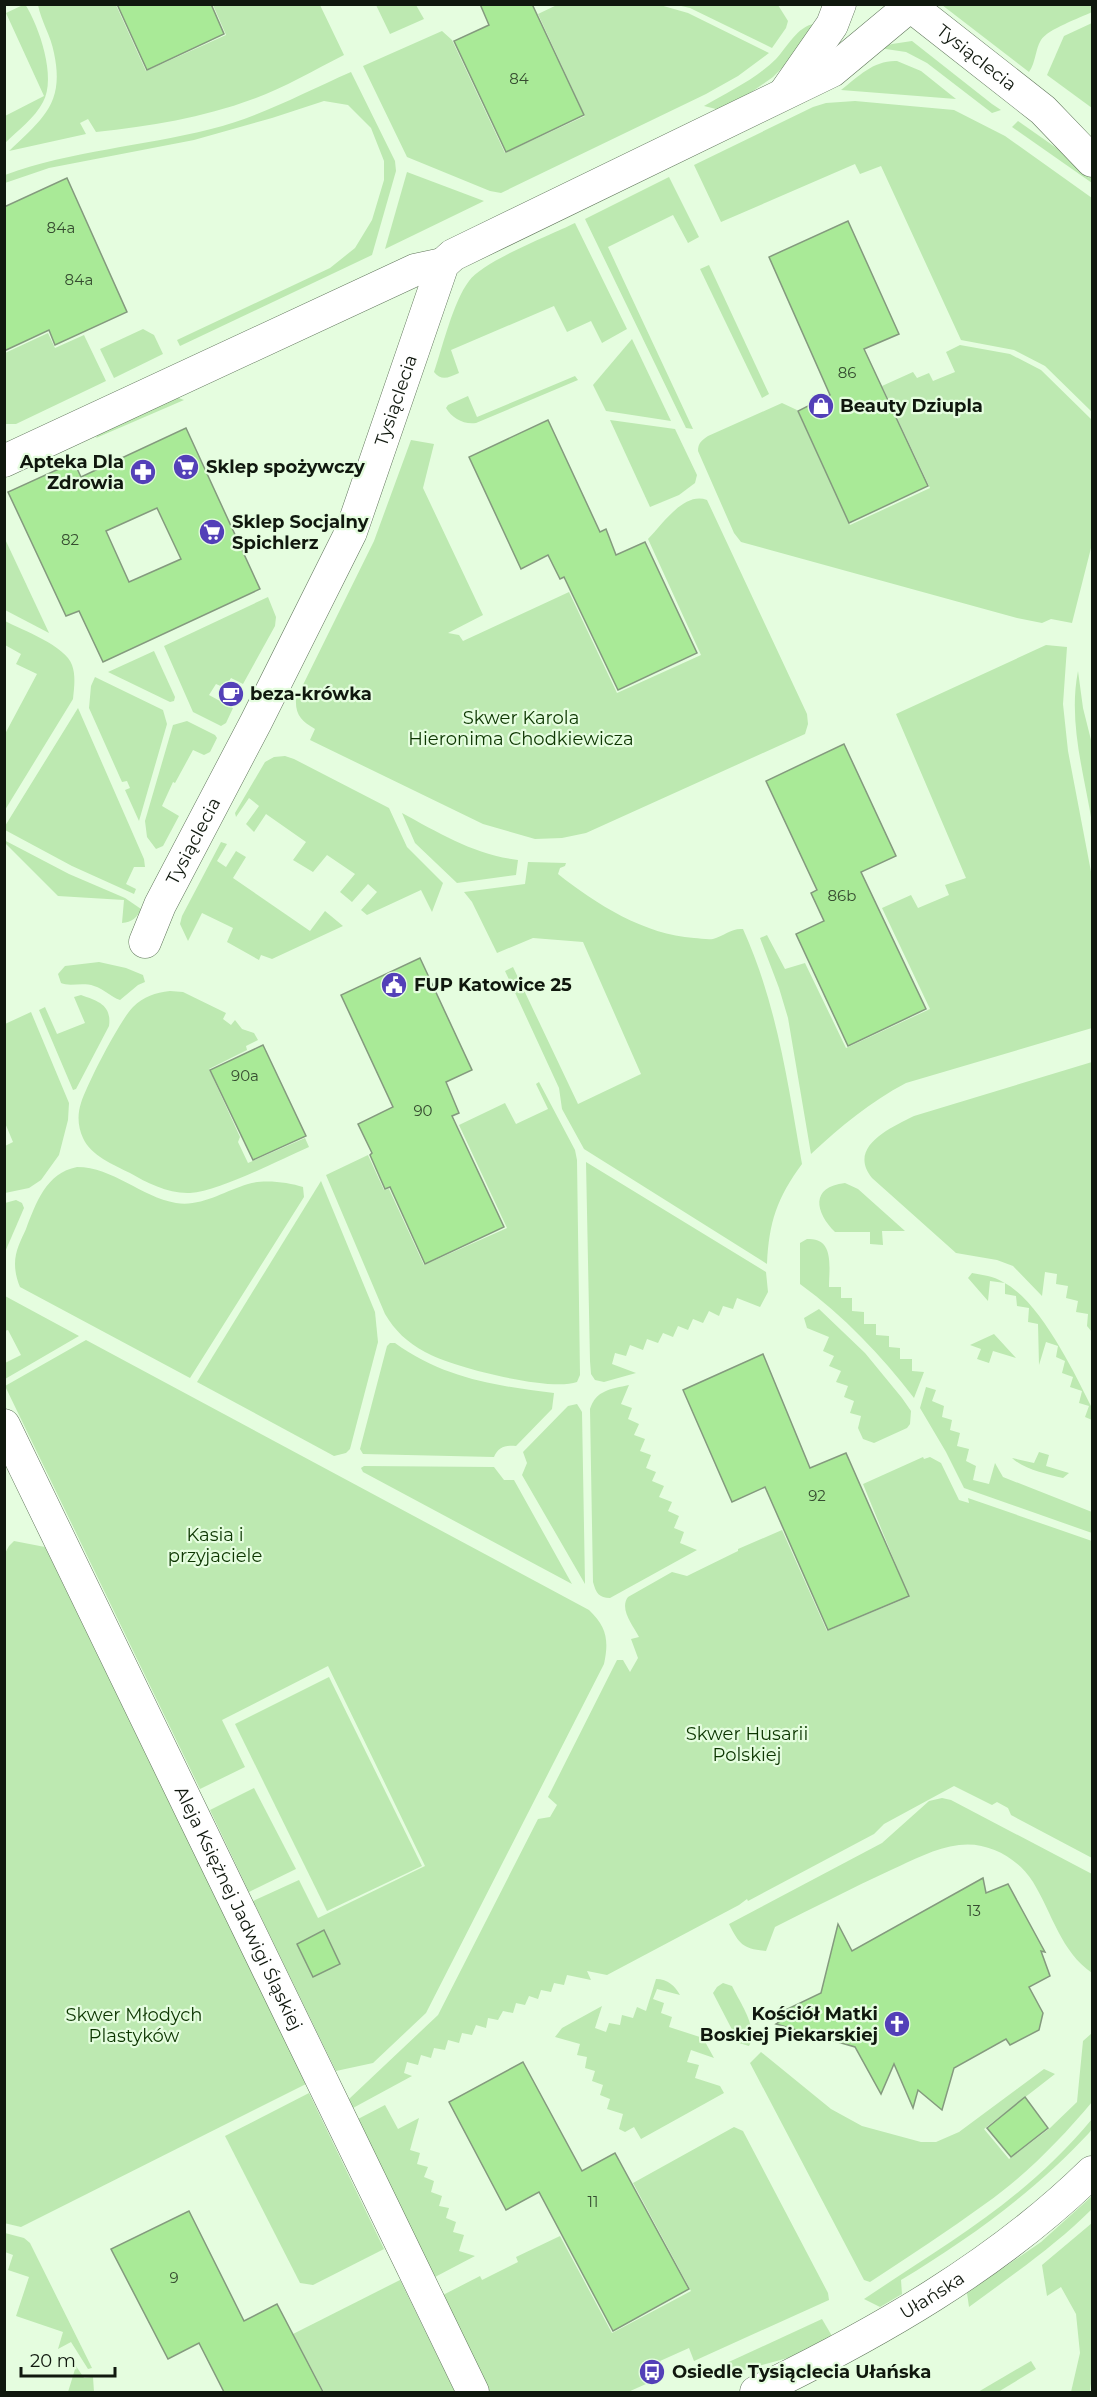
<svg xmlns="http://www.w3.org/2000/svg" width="1097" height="2397" font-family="Montserrat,sans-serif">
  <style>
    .green { fill: #bde9b1 }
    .building { fill: #a9ea97; stroke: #849a7e; stroke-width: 1.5; fill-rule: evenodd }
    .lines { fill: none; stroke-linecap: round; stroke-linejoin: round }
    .minor-casing { stroke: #60755b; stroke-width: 33 }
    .minor { stroke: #fff; stroke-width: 32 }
    .labels { text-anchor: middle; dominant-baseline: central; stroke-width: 4.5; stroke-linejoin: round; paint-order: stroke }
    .number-label { font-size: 15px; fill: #364c30 }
    .street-label { font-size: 18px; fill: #10180e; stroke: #e5fddf }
    .poi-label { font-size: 18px; font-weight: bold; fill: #10180e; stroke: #e5fddf; text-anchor: start }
    .park-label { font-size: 18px; fill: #0c3600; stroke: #e5fddf }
  </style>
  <rect width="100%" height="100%" fill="#e5fddf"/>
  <!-- green -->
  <g class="green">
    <path d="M25 4C39 26 57 78 43 102 35 118 17 131 5 143V116L44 96 6 13Z"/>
    <polygon points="559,4 660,5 688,13 769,53 738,76 706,94 501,193 490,191 407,157 363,66 442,31 452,40 505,153 585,116 538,14"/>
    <path d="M38 5H116L146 71 226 35 213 5H320L344 55C314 70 284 88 253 99 202 118 150 126 96 132L88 119 80 123 86 134 9 151C42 119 65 104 54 53 51 36 41 21 38 5Z"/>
    <polygon points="376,5 416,5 424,19 390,34"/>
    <polygon points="677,5 778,5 788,21 786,28 772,48 690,8"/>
    <path d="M942 5H1092V12C1080 18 1048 29 1041 40 1035 50 1036 62 1029 72Z"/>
    <polygon points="1092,23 1092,108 1047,75 1064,36"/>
    <path d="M814 24 791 59 773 77 740 100 720 110 704 106C728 92 756 79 776 59 787 47 798 26 814 24Z"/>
    <polygon points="912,41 992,104 1001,110 992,113 927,63 906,52 879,48 892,44"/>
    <path d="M897 61 921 71 956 99 841 90C859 76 874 60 897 61Z"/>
    <path d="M351 72 395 161 396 171 372 255 180 346 177 340 330 268 355 248 372 220 384 180V161L371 128 348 105 324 101 272 118 194 140 49 168 5 183V175C73 150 141 147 211 129 260 117 305 92 351 72Z"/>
    <polygon points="855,101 954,110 1005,136 1092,198 1092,412 1045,366 1014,350 961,340 881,166 860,174 855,164 721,222 694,165 813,107 826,103"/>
    <polygon points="1018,121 1092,173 1092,183 1012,127"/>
    <polygon points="407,172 484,201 385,249"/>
    <polygon points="669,177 699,237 688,243 673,215 608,247 693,429 686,428 585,219"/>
    <path d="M575 223 627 329 602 343 591 321 567 332 554 306 451 350 459 373C449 377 442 382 434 372 443 346 453 302 469 281 483 261 551 235 575 223Z"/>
    <polygon points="709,265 769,394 762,398 700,269"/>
    <polygon points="143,329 154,335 163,354 114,378 100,349"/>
    <polygon points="48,333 55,348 84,335 106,381 16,424 5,424 5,353"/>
    <polygon points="632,339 671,421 606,411 593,385"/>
    <path d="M960 345 1010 354 1041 370 1092 420V544L1072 623 1051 619 1042 623 1017 618 741 542 734 533 698 451C698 443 702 440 708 436L782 403 797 410 850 525 930 488 882 386 913 372 917 378 929 373 933 381 955 372 946 352Z"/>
    <path d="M575 376 578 380 476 423C464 425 452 418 446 408L448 405 468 396 477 417Z"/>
    <polygon points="176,397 184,400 96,438 100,429"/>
    <polygon points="610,420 675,429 697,475 695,483 679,495 650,507"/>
    <path d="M411 440 434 444 423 488 483 615 448 633 459 635 463 641 569 592 617 693 701 655 648 539C662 525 684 491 707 500L807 714 808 724 805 734 586 833 562 838 535 839 483 824 310 740 315 729C302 721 295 715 296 699L374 541Z"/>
    <polygon points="4,539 5,539 49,633 5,610"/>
    <polygon points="268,597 276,617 275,626 243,684 231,678 225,688 216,684 209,695 233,708 226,723 221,726 193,712 164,646"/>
    <path d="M5 621C22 630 66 646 72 665 76 676 74 688 73 699L5 810V734L37 674 16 664 21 654 5 645Z"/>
    <path d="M1046 645 1067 647 1063 704 1068 751 1092 877V1028L906 1083C870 1102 841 1126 811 1154L788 1018 779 988 760 938 767 935 785 969 805 963 846 1048 930 1009 882 908 911 895 918 908 949 895 945 885 966 878 896 714Z"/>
    <polygon points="154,651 175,697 174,701 170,702 108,672"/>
    <path d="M1078 671 1083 708 1092 744V823C1084 773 1068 722 1078 671Z"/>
    <polygon points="95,677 163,710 167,724 139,821 125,790 130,788 127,781 122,782 89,708 91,686"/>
    <polygon points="78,708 144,859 145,867 134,867 126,884 136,889 134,894 72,866 5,830 5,826"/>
    <polygon points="187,721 215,735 217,738 210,752 204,755 193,750 175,783 173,782 162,806 179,816 163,846 156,849 147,837 145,821 173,725"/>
    <polygon points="285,756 294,759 389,808 407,847 443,883 432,912 421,890 367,915 361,910 377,892 368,884 352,902 340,892 355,874 327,855 313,872 293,860 306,842 266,814 254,832 246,824 259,806 249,798 236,817 235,813 265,762 274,757"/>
    <path d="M402 813C439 833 475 855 518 860L516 875 457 883 415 843Z"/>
    <path d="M4 840 69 874 125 898 141 909C137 918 132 922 122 923L124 900 58 896 5 843Z"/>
    <polygon points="221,842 227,844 217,861 226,867 236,851 246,857 233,878 310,931 325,911 343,926 272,959 261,955 259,960 227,942 233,928 202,913 188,941 180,924 182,916"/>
    <path d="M528 862 566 863 565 866 560 868 558 874C596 904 645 935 694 938 700 938 707 940 713 939 724 936 731 928 743 929 777 1004 788 1084 802 1164 777 1198 769 1222 767 1264L584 1149 562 1109 559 1088 505 971 513 967 578 1104 641 1074 583 942 533 938 497 953 472 902 464 892 525 884Z"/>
    <path d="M99 962 126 968 143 975 145 982 138 985 120 1000C111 997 104 989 94 986 83 982 69 987 61 983L58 974 65 966Z"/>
    <path d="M170 991 183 992 226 1013 223 1019 231 1025 235 1020 242 1029 254 1033 258 1040 246 1046 247 1050 209 1069 240 1137 238 1142 248 1163 305 1138 309 1147C279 1160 220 1191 190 1193 169 1194 147 1183 130 1173 114 1165 90 1155 83 1138 78 1127 77 1115 81 1103 87 1084 120 1020 133 1007 144 996 155 993 170 991Z"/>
    <path d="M81 995C98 1001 112 1005 109 1026L76 1089 73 1090 39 1010 45 1007 57 1034 85 1023 74 997Z"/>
    <polygon points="31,1012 69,1103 68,1120 59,1155 41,1180 29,1188 5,1193 5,1146 13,1142 5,1123 5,1024"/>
    <path d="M1092 1062V1332L1087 1326 1088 1314 1076 1312 1078 1301 1066 1298 1068 1286 1056 1284 1057 1274 1045 1272 1042 1296 1013 1266 997 1260 956 1253 872 1178C847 1147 890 1128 914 1116Z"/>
    <path d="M539 1082 575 1150 577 1160 580 1375 577 1382C549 1392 452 1367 425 1352 407 1342 395 1331 385 1314L326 1175 368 1155 384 1190 389 1189 424 1265 507 1228 459 1125 505 1103 516 1124 548 1109 536 1084Z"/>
    <polygon points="586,1162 766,1272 768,1292 760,1307 737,1298 733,1309 723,1306 719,1316 709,1311 703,1323 693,1319 688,1330 678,1326 673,1337 663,1333 658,1343 647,1339 643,1350 630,1345 626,1356 615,1353 612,1364 636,1373 604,1382 595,1380 591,1374 590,1361"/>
    <path d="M77 1167C113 1167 141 1197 176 1203 202 1207 224 1191 248 1184 263 1179 288 1182 303 1187L304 1197 190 1378 20 1287C17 1280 15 1272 15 1264 15 1251 21 1240 26 1229 36 1203 46 1173 77 1167Z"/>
    <polygon points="321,1181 375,1312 378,1342 350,1449 346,1453 334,1456 197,1382"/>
    <path d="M845 1183 858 1189 905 1231H882L883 1245 870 1244V1232H835C815 1212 810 1187 845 1183Z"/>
    <polygon points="16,1200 22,1203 24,1208 5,1252 5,1203"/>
    <path d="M807 1239C835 1237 829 1268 829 1287H841V1298H852V1311L864 1312V1324H876V1335L889 1336V1347L900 1348V1359H912V1371L924 1372 914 1398C881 1355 844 1316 800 1284V1243Z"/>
    <path d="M972 1273C983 1275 993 1276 1003 1282 1040 1301 1074 1372 1092 1408V1420L1085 1417 1089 1406 1079 1403 1082 1391 1070 1387 1073 1377 1062 1373 1065 1361 1056 1357 1058 1346 1046 1342 1039 1365 1038 1324 1028 1322 1029 1308 1017 1306 1016 1296 1005 1294V1283L990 1281 988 1301 968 1278Z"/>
    <polygon points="5,1296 79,1336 5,1379 5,1363 21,1355 8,1330 5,1331"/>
    <polygon points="819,1309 865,1353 902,1398 911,1411 910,1424 907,1428 874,1443 863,1439 858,1428 861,1416 850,1413 854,1401 844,1397 848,1386 836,1382 841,1371 829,1366 834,1356 823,1351 829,1337 807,1328 804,1318"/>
    <polygon points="994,1334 1016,1358 993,1351 989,1363 977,1359 981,1349 970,1345"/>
    <path d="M86 1340 589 1610C607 1627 609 1641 604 1664L426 2013 373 2063 336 2071 253 1901 299 1880 318 1918 425 1866 328 1666 222 1720 245 1767 200 1789 5 1386Z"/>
    <path d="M390 1343H395C443 1378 496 1386 554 1393L552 1409 516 1446C506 1445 498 1447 494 1457L363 1454 360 1449 387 1346Z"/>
    <path d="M629 1385 621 1404 632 1408 628 1419 639 1424 634 1435 645 1439 640 1451 651 1455 646 1468 656 1472 652 1481 664 1486 659 1497 672 1502 668 1511 679 1516 674 1528 684 1532 680 1543 697 1550 610 1598C599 1598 596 1593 593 1582L590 1409C596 1390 611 1389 629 1385Z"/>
    <polygon points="926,1387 936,1390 932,1401 944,1406 942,1417 952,1420 950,1430 960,1433 957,1446 969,1449 966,1461 976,1466 973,1480 989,1484 995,1463 1003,1477 1092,1512 1092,1533 964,1488 946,1452 920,1408"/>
    <polygon points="577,1404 582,1412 585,1584 522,1475 527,1463 523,1452 568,1406"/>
    <path d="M1039 1452 1049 1455 1046 1466 1069 1473 1063 1478C1047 1474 1025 1470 1012 1458L1034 1463Z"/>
    <path d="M923 1457 924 1459 930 1457 941 1463 959 1500 969 1503 968 1498 1092 1541V1858L1011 1815 1008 1808 997 1802 992 1805 954 1786 884 1824 874 1834 748 1901 747 1899 739 1905 607 1975 587 1971 591 1980 567 1975 564 1985 554 1983 551 1992 541 1990 538 1999 529 1996 525 2005 516 2003 513 2013 503 2011 498 2020 488 2018 486 2028 476 2025 472 2035 462 2033 459 2043 448 2040 445 2050 434 2048 431 2058 421 2055 418 2065 407 2062 404 2073 412 2076 353 2108 349 2099 438 2015 538 1819 550 1817 557 1805 548 1797 617 1660H623L630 1672 638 1658 631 1639 639 1637C633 1625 619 1609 628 1597L672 1572 687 1576 738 1551V1549L782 1530 827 1631 909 1597 863 1484Z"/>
    <polygon points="364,1466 494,1467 504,1480 514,1480 572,1584 363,1472 361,1468"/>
    <polygon points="14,1541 45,1547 306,2084 21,2227 4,2223 4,1555 9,1546"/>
    <polygon points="329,1677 422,1866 327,1911 235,1724"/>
    <polygon points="254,1788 296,1869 249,1892 210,1810"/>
    <path d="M942 1798 951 1800 1092 1874V1973C1061 1952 1052 1913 1033 1882 1018 1858 988 1841 959 1845 935 1848 913 1860 891 1870 852 1888 813 1908 775 1927L766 1951C743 1949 739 1944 729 1924L882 1843 929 1801Z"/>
    <path d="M656 1979C668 1979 675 1986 680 1995L657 1989 653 1999 664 2003 661 2013 672 2017 669 2027 703 2038 714 2058 691 2050 687 2062 699 2065 695 2078 720 2086 724 2093 641 2139 634 2127 625 2132 619 2129 623 2114 607 2109 610 2099 600 2095 603 2085 592 2081 595 2071 585 2068 587 2057 577 2055 580 2044 555 2037 562 2028 602 2006 595 2028 606 2032 609 2023 620 2025 622 2015 633 2018 637 2007 646 2011Z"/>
    <path d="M723 1983 732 1986C740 2003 759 2028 749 2046L739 2043 713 1993 717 1987Z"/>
    <path d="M1092 2033V2102C1061 2139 1025 2176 985 2204 948 2231 909 2256 870 2282L864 2280 750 2063 761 2052 831 2109 862 2126 921 2142H936L959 2132 1044 2069 1055 2074 984 2129 1009 2159 1050 2128 1077 2102 1083 2041Z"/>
    <polygon points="309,2093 384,2249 313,2285 300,2283 225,2136"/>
    <polygon points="385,2105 398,2129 419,2118 410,2150 420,2153 417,2164 428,2167 424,2177 434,2181 431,2192 442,2196 439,2206 449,2208 446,2218 456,2222 453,2232 464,2235 459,2251 475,2256 435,2277 358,2119"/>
    <path d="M1092 2119V2129L1089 2133C1034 2192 970 2238 901 2280L902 2294 880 2307 864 2299C949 2242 1025 2200 1092 2119Z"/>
    <polygon points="734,2127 743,2131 828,2293 829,2300 694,2361 689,2348 640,2370 646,2384 628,2392 490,2392 443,2295 480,2276 482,2280 518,2262 516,2257 560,2236 612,2333 691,2291 633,2183"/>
    <path d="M1092 2196V2209C1055 2246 1011 2276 969 2307L967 2293 1041 2242Z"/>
    <polygon points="1092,2223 1092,2374 1090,2392 1071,2392 1080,2353 1076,2314 1061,2287 1047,2296 1042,2265"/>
    <polygon points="5,2233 24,2238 30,2243 92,2368 88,2369 71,2342 58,2349 63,2332 16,2316 29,2277 8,2270 13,2255 5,2252"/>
    <polygon points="400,2280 455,2392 324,2392 293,2334"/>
    <polygon points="822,2319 832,2336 795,2356 711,2379 707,2372"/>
    <polygon points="1031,2361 1036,2369 998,2392 978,2392"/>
    <polygon points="76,2366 84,2378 93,2377 94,2392 68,2392"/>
  </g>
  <!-- building -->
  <g class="building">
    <polygon points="117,4 211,4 224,34 147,70"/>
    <polygon points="480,4 532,4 584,115 506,152 454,41 489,25"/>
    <polygon points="67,178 127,312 55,345 49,330 4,351 4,207"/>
    <polygon points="848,221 899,334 864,349 928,486 849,523 798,411 830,395 769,257"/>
    <polygon points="548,420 600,532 606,529 616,555 645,542 697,653 618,690 564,577 560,579 548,555 521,569 469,457"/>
    <path d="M186 428 260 589 103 662 79 611 66 616 8 492 74 462 81 477ZM157 508 181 559 129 582 106 531Z"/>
    <polygon points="844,744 896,856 861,872 926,1009 848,1046 796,934 824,921 811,893 817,890 766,781"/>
    <polygon points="420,958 472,1070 446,1082 459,1113 452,1116 504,1227 425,1264 390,1187 385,1189 370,1155 372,1153 358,1124 393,1107 341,995"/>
    <polygon points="263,1045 306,1136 253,1160 210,1070"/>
    <polygon points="763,1354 810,1468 846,1453 909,1596 828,1630 765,1487 732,1502 683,1390"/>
    <polygon points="983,1878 986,1893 1008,1884 1045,1952 1041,1951 1050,1976 1029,1987 1043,2013 1039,2030 1010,2045 1006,2039 954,2068 942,2110 918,2090 913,2108 894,2064 881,2094 855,2047 776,2024 787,2017 777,2014 821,1993 838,1924 852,1951"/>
    <polygon points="324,1930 340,1964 313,1977 297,1944"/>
    <polygon points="523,2062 582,2171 615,2153 689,2289 613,2331 539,2192 506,2210 449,2102"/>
    <polygon points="1025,2097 1048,2128 1011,2157 987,2128"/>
    <polygon points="189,2211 244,2321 277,2304 323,2392 224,2392 199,2343 168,2359 111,2249"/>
  </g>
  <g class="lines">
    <!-- minor casing -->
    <g class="minor-casing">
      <g id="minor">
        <path id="s1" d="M908 4 1043 110 1092 161"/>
        <polyline points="786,91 832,25 840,4"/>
        <polyline points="4,461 415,270 443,264"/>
        <path id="s2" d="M145 942 160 905 256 722 351 532 443 264 453 255 832 71 910 6"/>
        <path id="s3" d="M4 1425 473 2392"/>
        <path id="s4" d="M756 2392C876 2334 996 2266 1092 2172"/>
      </g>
    </g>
    <!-- minor -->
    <use href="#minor" class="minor"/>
  </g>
  <!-- icons -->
  <defs>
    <g id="shop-disc" transform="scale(1.35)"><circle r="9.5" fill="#5340b8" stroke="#e5fddf"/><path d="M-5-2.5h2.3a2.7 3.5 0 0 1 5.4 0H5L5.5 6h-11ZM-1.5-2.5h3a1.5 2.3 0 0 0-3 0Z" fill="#fff"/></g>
    <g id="supermarket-disc" transform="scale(1.35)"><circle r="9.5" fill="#5340b8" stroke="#e5fddf"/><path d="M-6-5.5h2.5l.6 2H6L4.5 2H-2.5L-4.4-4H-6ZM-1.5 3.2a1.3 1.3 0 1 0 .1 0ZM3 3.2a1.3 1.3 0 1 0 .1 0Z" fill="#fff"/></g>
    <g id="pharmacy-disc" transform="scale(1.35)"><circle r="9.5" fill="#5340b8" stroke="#e5fddf"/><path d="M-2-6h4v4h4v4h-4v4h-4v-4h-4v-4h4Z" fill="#fff"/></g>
    <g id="cafe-disc" transform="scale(1.35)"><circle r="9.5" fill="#5340b8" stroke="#e5fddf"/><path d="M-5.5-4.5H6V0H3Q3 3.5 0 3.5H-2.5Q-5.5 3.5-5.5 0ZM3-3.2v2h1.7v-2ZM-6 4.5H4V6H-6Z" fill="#fff"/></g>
    <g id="civic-disc" transform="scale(1.35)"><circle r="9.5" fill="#5340b8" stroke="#e5fddf"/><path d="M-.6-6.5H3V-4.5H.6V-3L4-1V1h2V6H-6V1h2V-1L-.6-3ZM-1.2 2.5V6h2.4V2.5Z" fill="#fff"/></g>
    <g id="church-disc" transform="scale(1.35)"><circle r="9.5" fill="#5340b8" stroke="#e5fddf"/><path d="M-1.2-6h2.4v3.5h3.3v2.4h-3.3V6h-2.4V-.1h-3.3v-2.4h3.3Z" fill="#fff"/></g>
    <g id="bus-disc" transform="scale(1.35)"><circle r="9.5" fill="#5340b8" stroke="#e5fddf"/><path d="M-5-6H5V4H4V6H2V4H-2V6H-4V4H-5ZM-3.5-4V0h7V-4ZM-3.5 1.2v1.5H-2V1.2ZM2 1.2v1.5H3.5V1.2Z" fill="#fff"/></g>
  </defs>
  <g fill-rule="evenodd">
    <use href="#shop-disc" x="821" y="406"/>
    <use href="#supermarket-disc" x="186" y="467"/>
    <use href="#pharmacy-disc" x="143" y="472"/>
    <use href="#supermarket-disc" x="212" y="532"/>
    <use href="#cafe-disc" x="231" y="694"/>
    <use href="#civic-disc" x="394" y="985"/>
    <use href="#church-disc" x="897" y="2024"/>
    <use href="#bus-disc" x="652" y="2372"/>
  </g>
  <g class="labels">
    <!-- number labels -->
    <g class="number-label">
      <text x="519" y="78">84</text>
      <text x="61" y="227">84a</text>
      <text x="79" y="279">84a</text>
      <text x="847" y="372">86</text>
      <text x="70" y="539">82</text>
      <text x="842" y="895">86b</text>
      <text x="245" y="1075">90a</text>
      <text x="423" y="1110">90</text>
      <text x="817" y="1495">92</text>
      <text x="974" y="1910">13</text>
      <text x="593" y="2201">11</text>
      <text x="174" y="2277">9</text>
    </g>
    <!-- street labels -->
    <g class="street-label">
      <text stroke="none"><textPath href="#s1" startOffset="87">Tysiąclecia</textPath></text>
      <text stroke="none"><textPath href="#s2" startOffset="598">Tysiąclecia</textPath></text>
      <text stroke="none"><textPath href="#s2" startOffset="112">Tysiąclecia</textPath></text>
      <text stroke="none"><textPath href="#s3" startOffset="537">Aleja Księżnej Jadwigi Śląskiej</textPath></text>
      <text stroke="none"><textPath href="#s4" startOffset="201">Ułańska</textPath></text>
    </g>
    <!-- poi labels -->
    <g class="poi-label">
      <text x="840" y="406">Beauty Dziupla</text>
      <text x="124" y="462" text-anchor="end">Apteka Dla<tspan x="124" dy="21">Zdrowia</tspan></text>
      <text x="206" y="467">Sklep spożywczy</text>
      <text x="232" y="522">Sklep Socjalny<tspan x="232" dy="21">Spichlerz</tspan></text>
      <text x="250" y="694">beza-krówka</text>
      <text x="414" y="985">FUP Katowice 25</text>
      <text x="878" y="2014" text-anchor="end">Kościół Matki<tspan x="878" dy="21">Boskiej Piekarskiej</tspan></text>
      <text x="672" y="2372">Osiedle Tysiąclecia Ułańska</text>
    </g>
    <!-- park labels -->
    <g class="park-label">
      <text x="521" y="718">Skwer Karola<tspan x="521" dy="21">Hieronima Chodkiewicza</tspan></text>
      <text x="215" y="1535">Kasia i<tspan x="215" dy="21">przyjaciele</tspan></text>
      <text x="747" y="1734">Skwer Husarii<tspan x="747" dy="21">Polskiej</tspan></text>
      <text x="134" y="2015">Skwer Młodych<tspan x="134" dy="21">Plastyków</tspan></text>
    </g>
  </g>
  <!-- border -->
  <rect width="1097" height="2397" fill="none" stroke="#10180e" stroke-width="12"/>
  <!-- scale -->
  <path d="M21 2367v9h94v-9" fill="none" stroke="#10180e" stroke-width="3"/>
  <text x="30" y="2367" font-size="18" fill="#10180e" stroke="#e5fddf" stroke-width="4.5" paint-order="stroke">20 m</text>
</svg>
